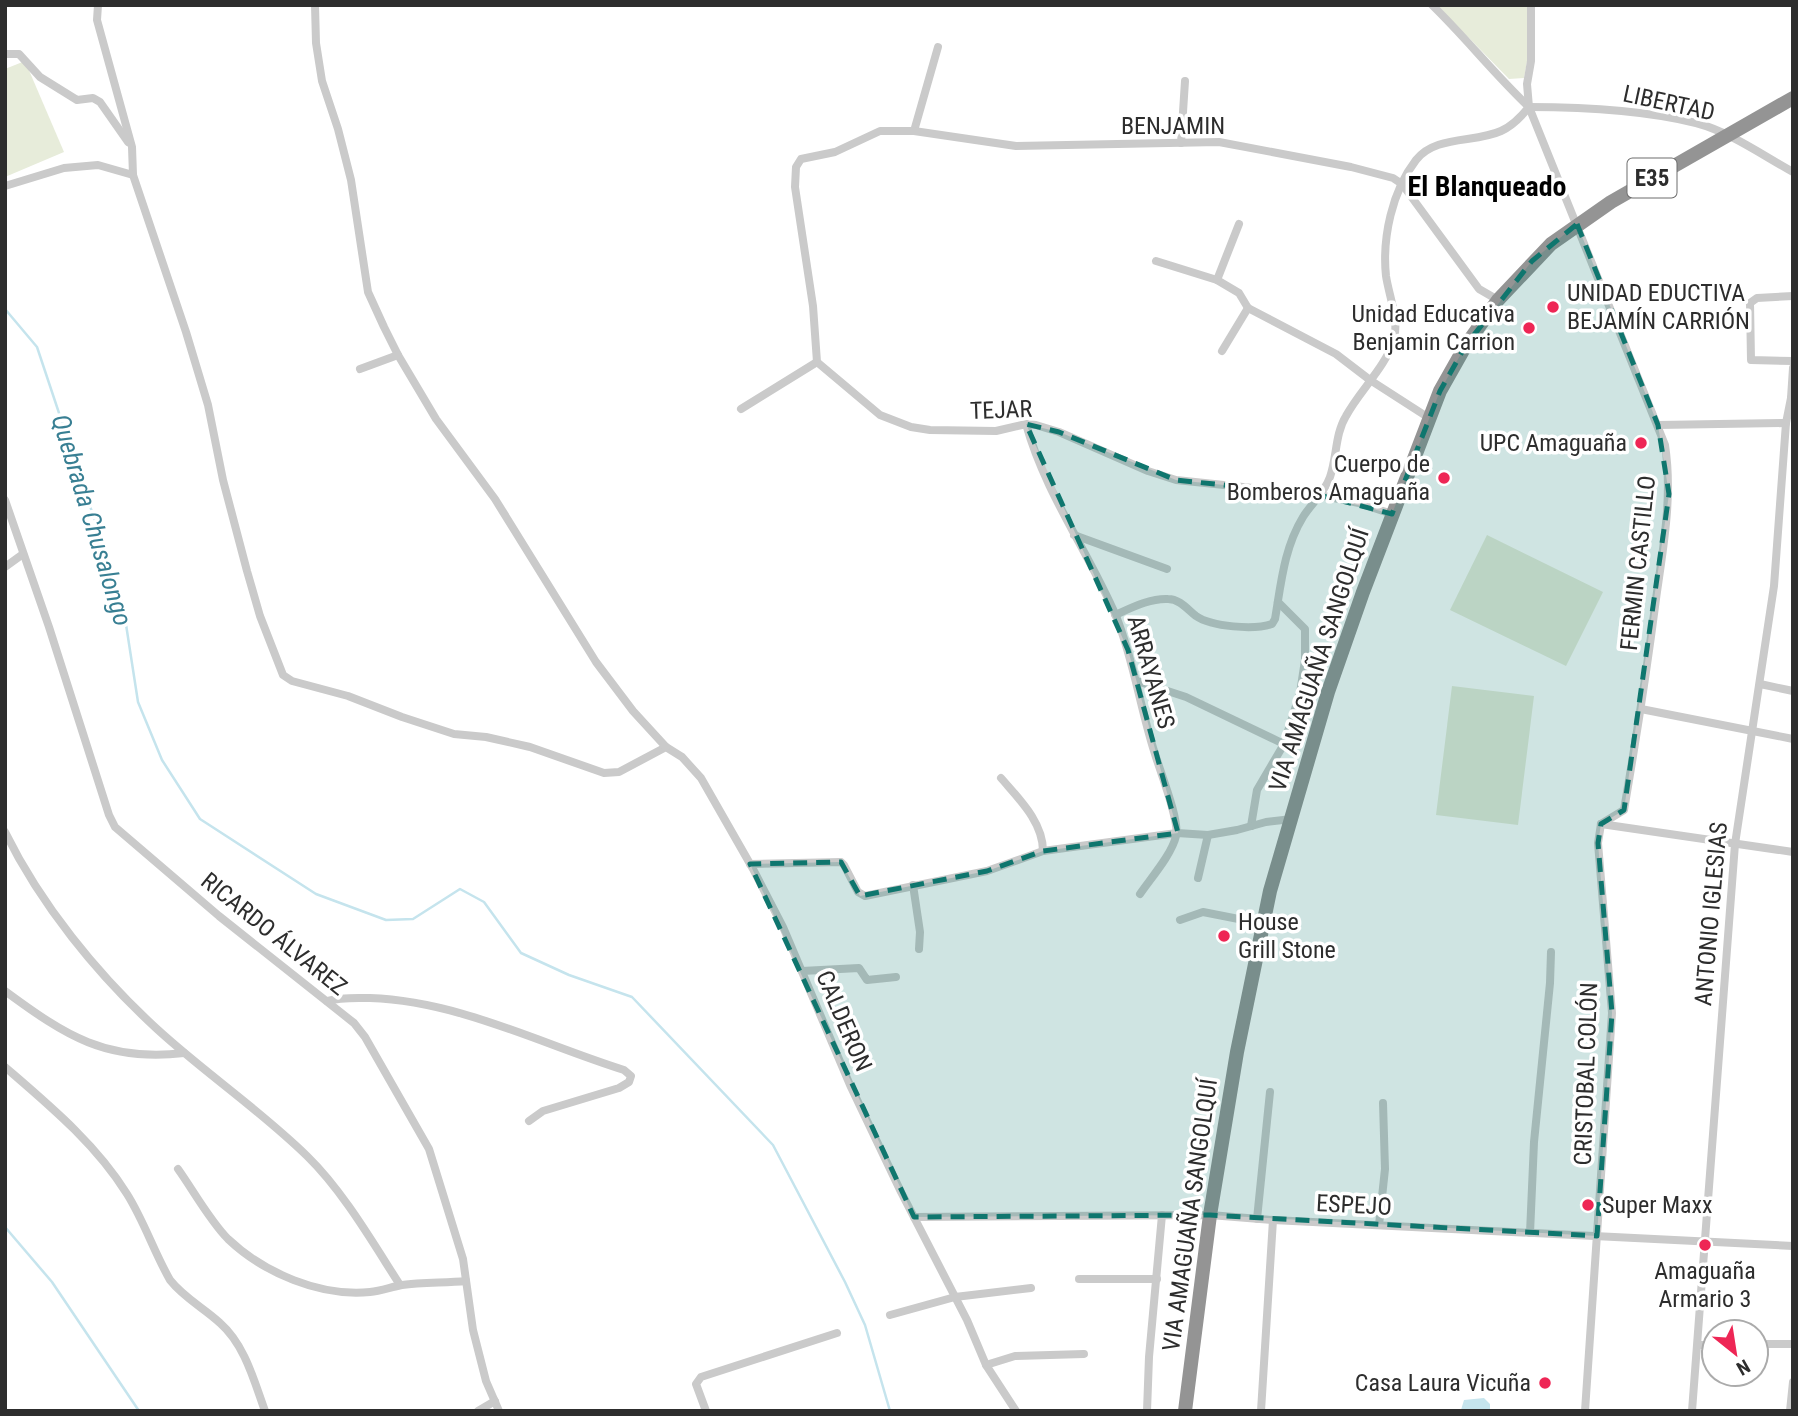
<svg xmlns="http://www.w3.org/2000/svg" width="1798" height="1416" font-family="'Roboto Condensed',sans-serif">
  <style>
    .green { fill: #e7ecda }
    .water { fill: #c5e4ed }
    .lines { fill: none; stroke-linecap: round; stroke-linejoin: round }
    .stream { stroke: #c5e4ed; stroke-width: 2.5 }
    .street { stroke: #cacaca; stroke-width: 8 }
    .highway { stroke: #949494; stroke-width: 14 }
    .marked { fill: #0f766e; fill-opacity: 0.2; stroke: #0f766e; stroke-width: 5; stroke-dasharray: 14 9; stroke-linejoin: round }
    .poi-dot { fill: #ee2655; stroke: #fff; stroke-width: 2.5 }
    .labels { text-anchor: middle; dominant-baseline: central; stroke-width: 7; stroke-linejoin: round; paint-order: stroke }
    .shield { fill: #fff; stroke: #6c6c6c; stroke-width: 2 }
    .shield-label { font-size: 23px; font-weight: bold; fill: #2d2d2d }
    .street-label { font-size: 24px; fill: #2d2d2d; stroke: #fff }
    .poi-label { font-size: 24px; fill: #2d2d2d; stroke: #fff; text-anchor: end }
    .water-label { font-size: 26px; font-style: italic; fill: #387f93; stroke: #fff }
    .quarter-label { font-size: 28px; font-weight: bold; fill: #000; stroke: #fff }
  </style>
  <rect width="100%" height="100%" fill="#fff"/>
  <!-- green -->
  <g class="green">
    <polygon points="1432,5 1528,5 1528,56 1524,78 1509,79 1469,38"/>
    <polygon points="25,61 64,152 5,177 5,69"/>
    <polygon points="1487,535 1603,592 1566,666 1450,610"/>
    <polygon points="1452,686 1534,696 1518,825 1436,815"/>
  </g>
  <!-- water -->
  <polygon class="water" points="1484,1398 1490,1404 1490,1411 1451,1411 1461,1410 1464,1400"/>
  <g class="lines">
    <!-- stream -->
    <g class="stream">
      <polyline points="5,309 37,347 123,605 138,702 162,760 200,819 316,894 386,920 413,919 460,889 484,902 521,953 569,975 632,997 773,1145 845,1282 865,1325 890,1411"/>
      <polyline points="5,1227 52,1282 139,1411"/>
    </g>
    <!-- street -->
    <g class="street">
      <polyline points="98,5 97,20 132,147 133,175 186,332 208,405 223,480 247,571 260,616 283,675 292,681 348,696 402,717 454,734 486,737 530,747 604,773 619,772 666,747 682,757 701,778 753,869 783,927 850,1085 901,1192 967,1320 986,1365 1016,1411"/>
      <polyline points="315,5 316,43 322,81 338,129 351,180 368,292 384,327 398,355 436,419 495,499 596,662 633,711 666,747"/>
      <path d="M1432 5C1466 38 1495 75 1529 107L1665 445C1673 497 1663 548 1656 599 1647 669 1636 740 1624 810L1601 824"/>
      <polyline points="5,54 19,54 40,77 77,100 93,98 100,102 128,142"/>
      <path d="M1529 107C1583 107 1643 110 1696 123 1730 132 1762 155 1793 172"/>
      <polyline points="914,131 938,47"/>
      <polyline points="1181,143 1185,81"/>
      <polyline points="5,186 64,168 98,165 133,175"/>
      <polyline points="1156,261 1217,280 1239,293 1248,308 1336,354 1370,380 1429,418"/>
      <polyline points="1217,280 1239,224"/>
      <polyline points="1793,296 1757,298 1750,303 1751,360 1793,361"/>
      <polyline points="1222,351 1248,308"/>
      <polyline points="360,369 398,355"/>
      <polyline points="1791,398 1793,368"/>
      <polyline points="741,409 817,362"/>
      <path d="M1026 424C1045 493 1088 551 1116 616 1134 661 1140 708 1155 754 1160 771 1180 821 1176 836 1172 854 1151 878 1140 894"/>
      <polyline points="1658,425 1786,423 1791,398 1793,398"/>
      <polyline points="5,500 49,627 109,815 115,827 219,916 354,1023 365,1037 429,1149 463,1259 473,1330 486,1381 499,1411"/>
      <polyline points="1392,514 1359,503 1319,495 1176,480 1148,471 1059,432 1036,425 1026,424 996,431 930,430 911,427 880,415 817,362 813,306 795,187 796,167 801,159 835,152 880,131 914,131 1016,146 1219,142 1351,167 1393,178 1402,184 1479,289 1498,300"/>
      <polyline points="1074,535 1167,569"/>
      <polyline points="5,567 23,554"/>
      <path d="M1115 615C1131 608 1150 598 1168 599 1180 599 1188 610 1196 616 1212 627 1254 630 1272 624L1275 619C1281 584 1284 548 1303 517 1311 504 1325 492 1330 477 1337 457 1335 434 1346 416 1360 390 1386 367 1394 339 1399 319 1389 296 1386 276 1382 238 1392 191 1416 160 1435 135 1475 143 1501 131 1512 126 1521 117 1529 107L1527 84 1531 61V5"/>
      <polyline points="1137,681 1186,697 1284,744"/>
      <polyline points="1760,684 1793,691"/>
      <polyline points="1641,709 1793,739"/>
      <path d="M1001 778C1019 799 1043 822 1043 851"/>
      <polyline points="1601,824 1793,852"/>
      <polyline points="1251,826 1257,790 1284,744 1300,693 1305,660 1305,629 1278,602"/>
      <path d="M5 832C41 905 97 974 157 1029 205 1073 260 1110 307 1156 343 1191 373 1243 400 1285"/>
      <polyline points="750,864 841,862 844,865 858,892 865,896 987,871 1043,851 1177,833 1208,835 1237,830 1266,822 1292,819"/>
      <polyline points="1198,878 1208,835"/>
      <polyline points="913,885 920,932 919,949"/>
      <polyline points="1180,920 1203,912 1264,924"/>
      <polyline points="802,971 859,968 867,980 896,977"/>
      <path d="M5 991C66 1036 106 1062 184 1053"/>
      <path d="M327 1001C341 997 355 998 370 998 459 1001 541 1044 624 1070L631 1076 629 1082 619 1088 543 1111 529 1121"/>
      <path d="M5 1067C49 1105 96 1144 127 1194 144 1221 154 1252 170 1280 184 1298 204 1308 220 1323 245 1345 254 1381 265 1411"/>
      <path d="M178 1169C193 1190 210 1221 228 1239 264 1273 320 1297 370 1292 381 1291 391 1287 402 1285 422 1282 445 1283 466 1281"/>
      <polyline points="914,1217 1210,1215 1273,1220 1793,1246"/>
      <polyline points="1257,1219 1270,1092"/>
      <polyline points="1379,1225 1385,1169 1383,1103"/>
      <polyline points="1530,1233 1534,1142 1550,983 1551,952"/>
      <polyline points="1079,1279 1157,1279"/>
      <polyline points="890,1315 955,1297 1031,1288"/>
      <polyline points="1756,1344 1793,1344"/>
      <polyline points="1698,1345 1714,1345"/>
      <polyline points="986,1365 1015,1356 1084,1354"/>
      <polyline points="478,1411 495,1401"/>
      <polyline points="706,1411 696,1384 701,1377 837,1333"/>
      <polyline points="1147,1411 1149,1357 1162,1215"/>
      <polyline points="1261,1411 1273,1220"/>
      <polyline points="1585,1411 1612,1013 1598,843 1601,824"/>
      <polyline points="1692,1411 1735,844 1774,586 1786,423"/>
      <polyline points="1790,1411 1793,1382"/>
    </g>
    <!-- highway -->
    <polyline class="highway" points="1185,1411 1210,1215 1237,1052 1270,891 1328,692 1363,592 1440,391 1466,345 1498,300 1551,244 1611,202 1793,98"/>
  </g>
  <!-- marked area -->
  <path class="marked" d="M1577 224 1658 425 1669 494 1624 810 1601 824 1598 843 1612 1013 1597 1236 1210 1215 914 1217 750 864 841 862 860 896 987 871 1043 851 1178 833 1128 650 1026 424 1059 432 1176 480 1319 495 1392 514 1440 391 1466 345 1532 261Z"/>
  <!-- markers -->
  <g class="poi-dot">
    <circle cx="1553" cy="307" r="7"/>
    <circle cx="1529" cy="328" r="7"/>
    <circle cx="1641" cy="443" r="7"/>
    <circle cx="1444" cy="478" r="7"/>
    <circle cx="1224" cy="936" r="7"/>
    <circle cx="1588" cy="1205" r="7"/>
    <circle cx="1705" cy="1245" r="7"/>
    <circle cx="1545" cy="1383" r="7"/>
  </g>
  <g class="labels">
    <!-- shield labels -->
    <rect class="shield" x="1627.5" y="158.5" width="49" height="39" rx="5"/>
    <g class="shield-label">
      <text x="1652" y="178">E35</text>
    </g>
    <!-- street labels -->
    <g class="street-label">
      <text transform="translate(1669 103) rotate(12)">LIBERTAD</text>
      <text x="1173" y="126">BENJAMIN</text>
      <text transform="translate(1001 410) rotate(-2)">TEJAR</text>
      <text transform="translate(1638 563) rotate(-84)">FERMIN CASTILLO</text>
      <text transform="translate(1319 660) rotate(-72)">VIA AMAGUAÑA SANGOLQUÍ</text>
      <text transform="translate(1151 672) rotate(74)">ARRAYANES</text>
      <text transform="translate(1711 914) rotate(-85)">ANTONIO IGLESIAS</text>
      <text transform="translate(274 934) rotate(39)">RICARDO ÁLVAREZ</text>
      <text transform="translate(844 1021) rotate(67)">CALDERON</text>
      <text transform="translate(1586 1074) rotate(-88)">CRISTOBAL COLÓN</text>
      <text transform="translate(1354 1205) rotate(3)">ESPEJO</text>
      <text transform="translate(1190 1215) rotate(-82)">VIA AMAGUAÑA SANGOLQUÍ</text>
    </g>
    <!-- poi labels -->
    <g class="poi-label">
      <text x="1567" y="293" text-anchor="start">UNIDAD EDUCTIVA<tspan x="1567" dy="28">BEJAMÍN CARRIÓN</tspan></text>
      <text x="1515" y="314">Unidad Educativa<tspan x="1515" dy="28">Benjamin Carrion</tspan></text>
      <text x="1627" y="443">UPC Amaguaña</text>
      <text x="1430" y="464">Cuerpo de<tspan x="1430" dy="28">Bomberos Amaguaña</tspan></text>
      <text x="1238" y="922" text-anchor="start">House<tspan x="1238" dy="28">Grill Stone</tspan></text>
      <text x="1602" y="1205" text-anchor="start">Super Maxx</text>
      <text x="1705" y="1271" text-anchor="middle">Amaguaña<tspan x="1705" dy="28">Armario 3</tspan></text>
      <text x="1531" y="1383">Casa Laura Vicuña</text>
    </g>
    <!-- water labels -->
    <g class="water-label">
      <text transform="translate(92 520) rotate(73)">Quebrada Chusalongo</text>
    </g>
    <!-- quarter labels -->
    <g class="quarter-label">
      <text x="1487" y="186">El Blanqueado</text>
    </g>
  </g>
  <!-- border -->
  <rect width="1798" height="1416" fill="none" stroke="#2d2d2d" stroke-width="14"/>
  <!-- north arrow -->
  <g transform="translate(1735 1353) rotate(150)"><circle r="33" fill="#ffffff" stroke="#ababab" stroke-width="2"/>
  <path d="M0-5L12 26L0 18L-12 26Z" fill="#ee2655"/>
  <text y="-10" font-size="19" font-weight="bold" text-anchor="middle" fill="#2d2d2d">N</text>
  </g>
</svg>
